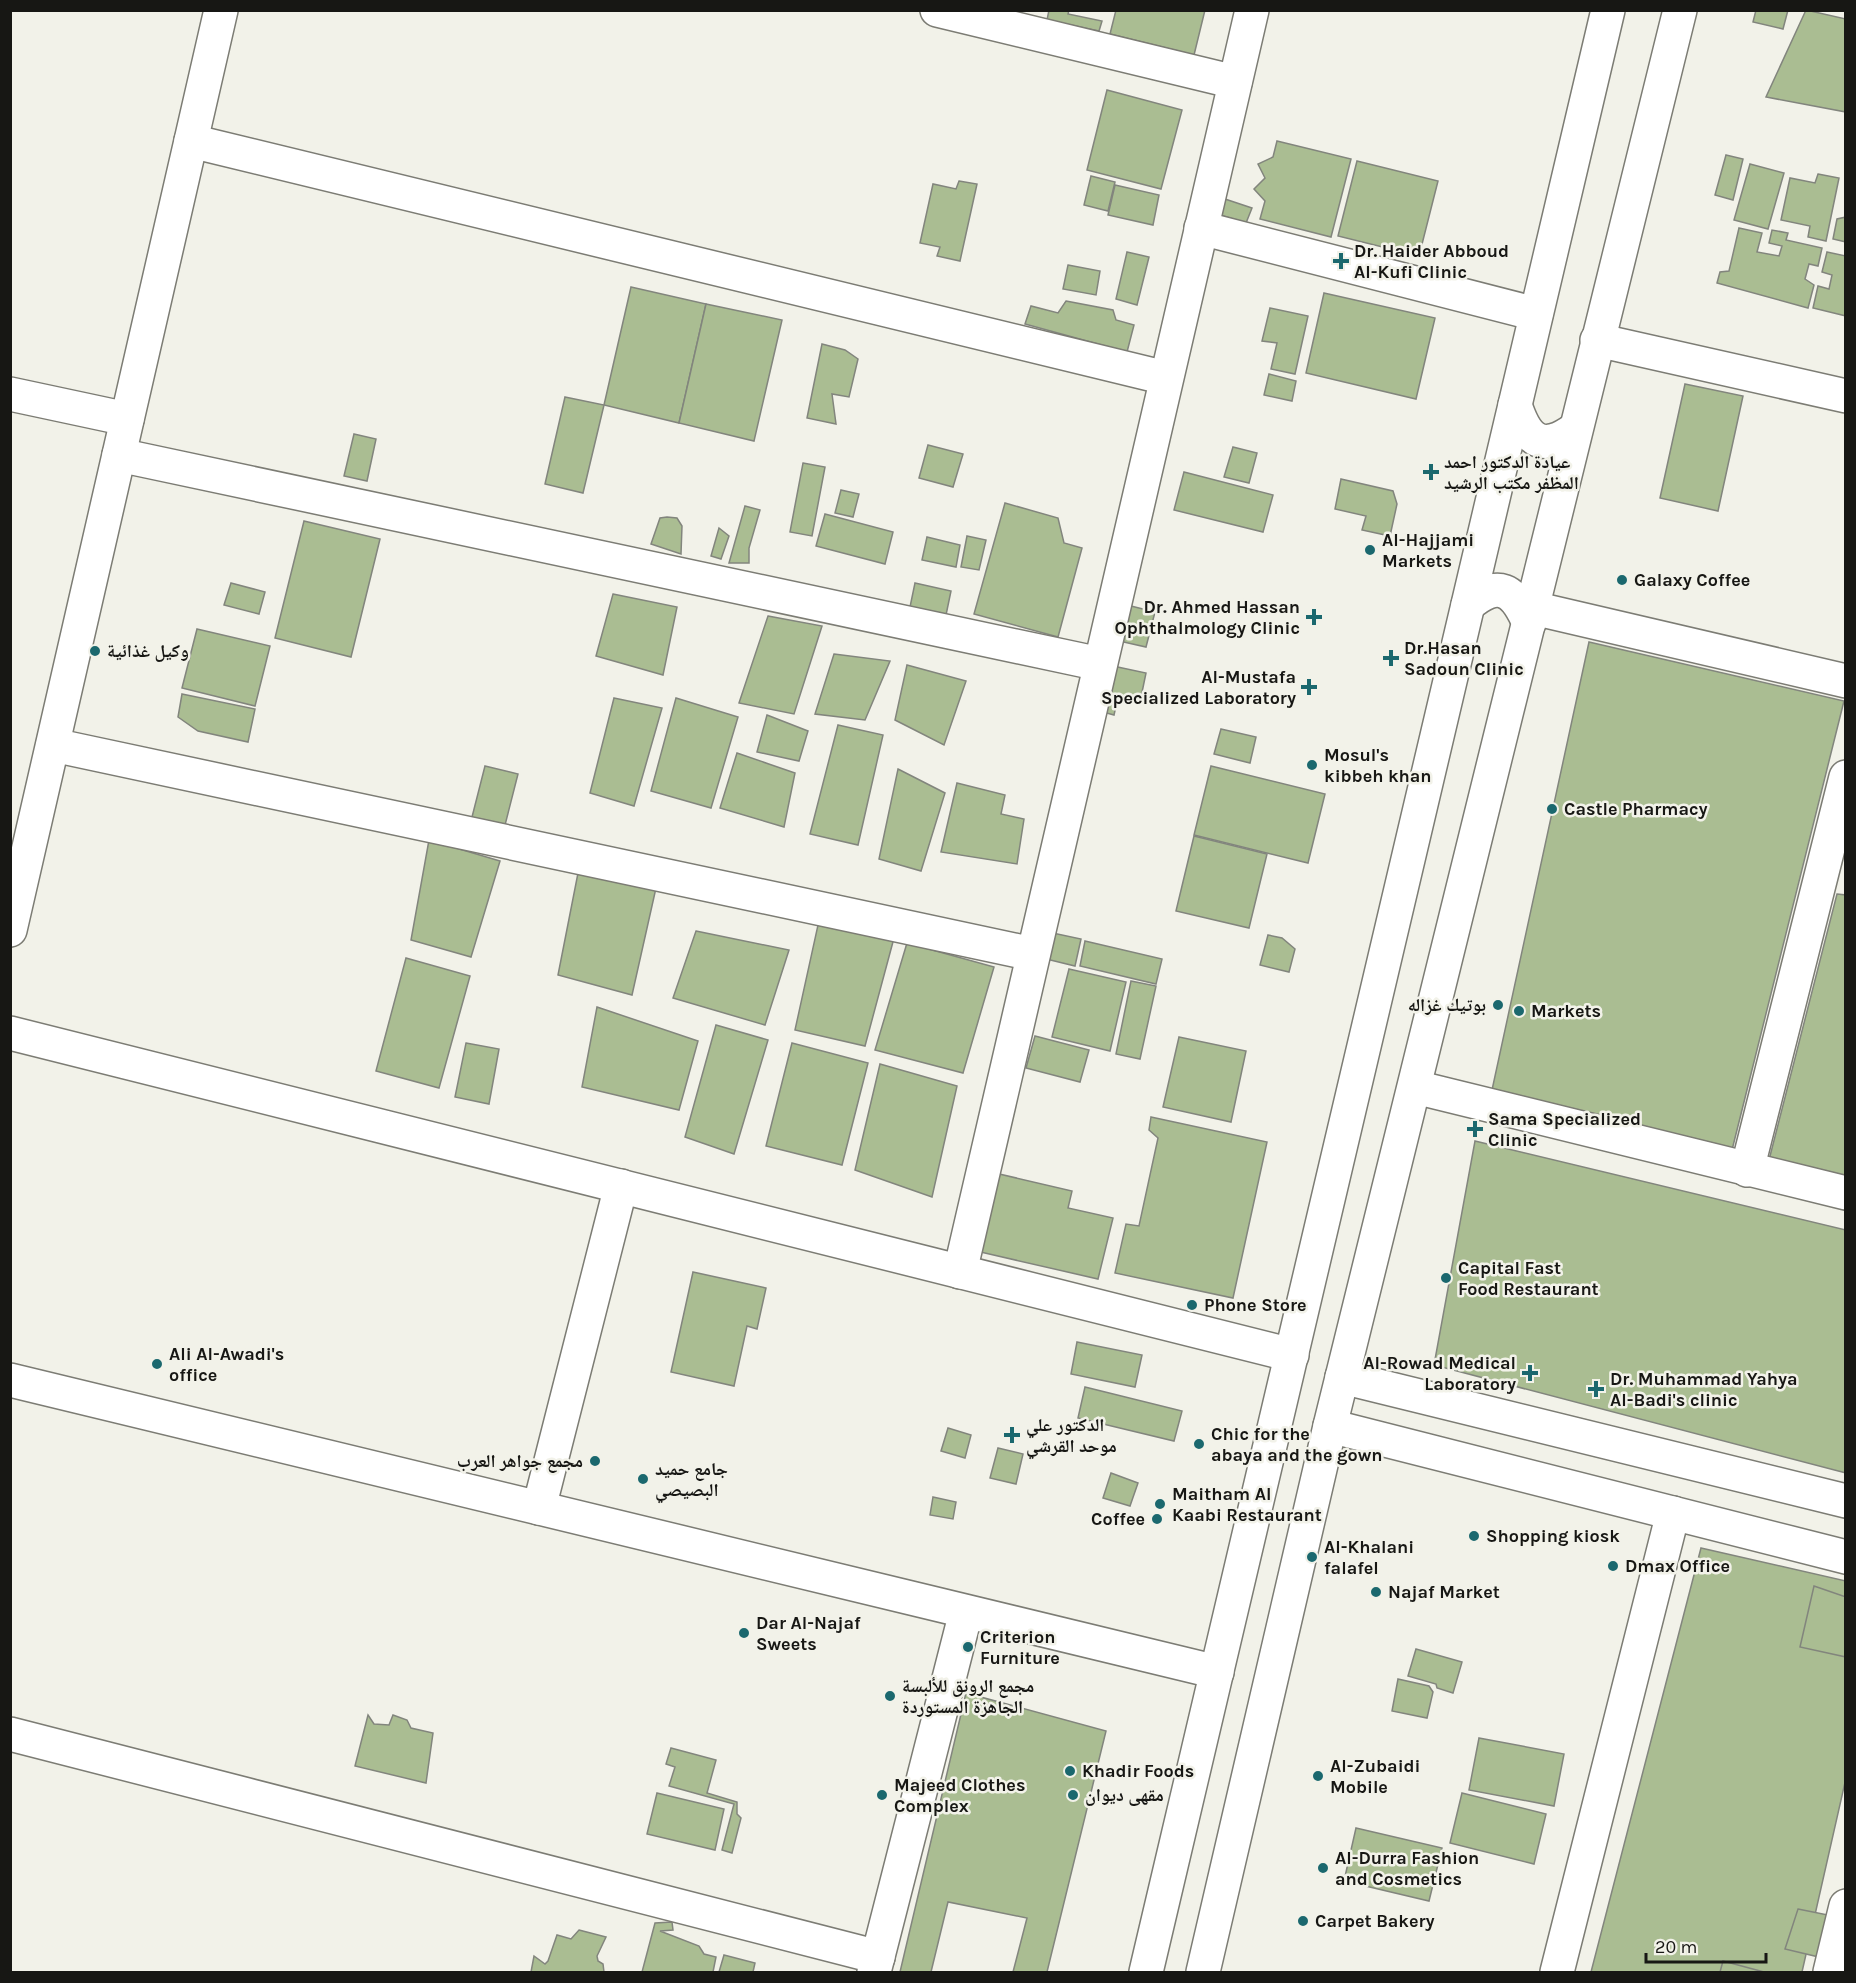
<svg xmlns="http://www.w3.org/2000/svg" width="1856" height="1983" font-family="Karla,'Noto Naskh Arabic',sans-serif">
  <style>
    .building { fill: #aabd92; stroke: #82857d; stroke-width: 1.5 }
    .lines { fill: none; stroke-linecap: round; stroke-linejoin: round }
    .minor-casing { stroke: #7c7c74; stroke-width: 36 }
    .tertiary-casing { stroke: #7c7c74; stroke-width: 36 }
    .secondary-casing { stroke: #7c7c74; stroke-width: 36 }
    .minor { stroke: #fff; stroke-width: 33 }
    .tertiary { stroke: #fff; stroke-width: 33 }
    .secondary { stroke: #fff; stroke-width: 33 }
    .poi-dot { fill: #1b686e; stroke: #f2f2e9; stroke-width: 2 }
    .labels { text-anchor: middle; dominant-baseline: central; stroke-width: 5; stroke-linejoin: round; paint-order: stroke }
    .poi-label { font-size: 18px; font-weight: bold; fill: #171714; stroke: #f2f2e9; text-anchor: start }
  </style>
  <rect width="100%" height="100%" fill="#f2f2e9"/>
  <!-- building -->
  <g class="building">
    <polygon points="1049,10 1069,10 1068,14 1102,21 1099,31 1047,20"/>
    <polygon points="1116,10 1205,10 1194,55 1110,34"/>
    <polygon points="1756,10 1788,10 1783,29 1753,22"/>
    <polygon points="1806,10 1846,19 1846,112 1766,97"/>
    <polygon points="1107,90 1182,110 1161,189 1087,170"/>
    <polygon points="1277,141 1351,159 1331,237 1260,219 1265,201 1254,189 1265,178 1258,164 1273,157"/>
    <polygon points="1726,155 1743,159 1733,200 1715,195"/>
    <polygon points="1357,161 1438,181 1419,256 1338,236"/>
    <polygon points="1750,164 1784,173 1768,229 1734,220"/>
    <polygon points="1818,174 1839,178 1826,241 1808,237 1810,226 1781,220 1790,178 1815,183"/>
    <polygon points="1091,176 1115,182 1108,211 1084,205"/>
    <polygon points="959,181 977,184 960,261 937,256 940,247 920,243 933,184 956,189"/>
    <polygon points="1115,185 1159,195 1153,225 1108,215"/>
    <polygon points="1225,199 1252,208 1246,223 1220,215"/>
    <polygon points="1846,217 1846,242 1833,239 1837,219"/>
    <polygon points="1739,228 1762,233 1757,252 1779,256 1782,246 1769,243 1772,230 1788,233 1786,240 1822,248 1818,266 1809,264 1805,279 1814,285 1808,308 1717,283 1720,272 1729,271"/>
    <polygon points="1127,252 1149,257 1137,305 1116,299"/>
    <polygon points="1827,252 1846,256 1846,316 1813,308 1818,286 1829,289 1832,275 1822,272"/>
    <polygon points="1068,265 1100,271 1096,295 1063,289"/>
    <polygon points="631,287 706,304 679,423 604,405"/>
    <polygon points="1324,293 1435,318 1416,399 1306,373"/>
    <polygon points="1066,301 1113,310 1116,320 1134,325 1127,352 1025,324 1031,306 1058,313"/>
    <polygon points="706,304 782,320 754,441 679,423"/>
    <polygon points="1270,308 1308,316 1295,374 1271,369 1277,343 1262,341"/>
    <polygon points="822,344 845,350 858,359 849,397 832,394 836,424 807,418"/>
    <polygon points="1269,374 1296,381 1292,401 1264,395"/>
    <polygon points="1685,384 1743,396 1718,511 1660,498"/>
    <polygon points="565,397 604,405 583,493 545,484"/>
    <polygon points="354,434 376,439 367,481 344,476"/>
    <polygon points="928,445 963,454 953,487 919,478"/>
    <polygon points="1233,447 1257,453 1249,483 1224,477"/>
    <polygon points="803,463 825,467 812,536 790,532"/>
    <polygon points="1184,472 1273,495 1263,532 1174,510"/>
    <polygon points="1341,479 1393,491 1397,504 1390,536 1362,530 1366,516 1335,509"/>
    <polygon points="841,490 859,494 853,517 835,513"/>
    <polygon points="1005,503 1058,518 1064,543 1082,548 1058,637 974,614"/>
    <polygon points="745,506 760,510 749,548 749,563 729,563"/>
    <polygon points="825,514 893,532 885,564 816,546"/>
    <polygon points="667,517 677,518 682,526 681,554 651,544 660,518"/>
    <polygon points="304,521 380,539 351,657 275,638"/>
    <polygon points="719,528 729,536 721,559 711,556"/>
    <polygon points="967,536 986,540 979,570 961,567"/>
    <polygon points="927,537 960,545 956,567 922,560"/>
    <polygon points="231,583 265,592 259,614 224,605"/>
    <polygon points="915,583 951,591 946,615 910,607"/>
    <polygon points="613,594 677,607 663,675 596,656"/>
    <polygon points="1127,605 1155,612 1146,647 1119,641"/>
    <polygon points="768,616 822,626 794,714 739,703"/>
    <polygon points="197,629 270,646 255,706 182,688"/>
    <polygon points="1589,642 1844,701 1732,1150 1492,1090"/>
    <polygon points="834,654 890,661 865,720 815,714"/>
    <polygon points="907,665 966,681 944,745 895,720"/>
    <polygon points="1113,666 1146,673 1140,702 1118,697 1114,715 1103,712"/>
    <polygon points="182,694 255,709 248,742 198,731 178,717"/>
    <polygon points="614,698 662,708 634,806 590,793"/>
    <polygon points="676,698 738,717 711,808 651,791"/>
    <polygon points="767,715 808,731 799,761 757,752"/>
    <polygon points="838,725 883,735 858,845 810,834"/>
    <polygon points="1221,729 1256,737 1250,763 1214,754"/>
    <polygon points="737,753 795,773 784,827 720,808"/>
    <polygon points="485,766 518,774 504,829 471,821"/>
    <polygon points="1211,766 1325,794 1308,863 1194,835"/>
    <polygon points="898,769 945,793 921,871 879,859"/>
    <polygon points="957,783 1005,795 1001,814 1024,819 1017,864 941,852"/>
    <polygon points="1194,836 1267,854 1249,928 1176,911"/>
    <polygon points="429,840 500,861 471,957 411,940"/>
    <polygon points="579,868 656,888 632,995 558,975"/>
    <polygon points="1837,894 1846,895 1846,1178 1769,1160"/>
    <polygon points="818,925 894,938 865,1046 795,1030"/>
    <polygon points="696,931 789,950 765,1025 673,998"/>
    <polygon points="1048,932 1081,939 1075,966 1042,958"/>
    <polygon points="1268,935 1282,938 1295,949 1289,972 1260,965"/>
    <polygon points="1085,941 1162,959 1156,984 1080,966"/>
    <polygon points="907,943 994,967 963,1073 875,1050"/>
    <polygon points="406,958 470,976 439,1088 376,1071"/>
    <polygon points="1069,969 1126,982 1110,1051 1052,1037"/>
    <polygon points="1131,981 1156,986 1140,1059 1116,1054"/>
    <polygon points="597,1007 698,1041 679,1110 582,1087"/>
    <polygon points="716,1025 768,1040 734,1154 685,1137"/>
    <polygon points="1035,1036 1089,1050 1080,1082 1026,1068"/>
    <polygon points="1179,1037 1246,1051 1231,1122 1163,1107"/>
    <polygon points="466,1043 499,1049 489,1104 455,1097"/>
    <polygon points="792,1043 868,1063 842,1165 766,1146"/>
    <polygon points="880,1064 957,1086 932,1197 855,1170"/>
    <polygon points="1151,1117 1267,1142 1233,1298 1115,1273 1126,1224 1139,1226 1158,1138 1149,1130"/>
    <polygon points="1475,1141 1846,1230 1846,1473 1434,1365"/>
    <polygon points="995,1173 1072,1191 1068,1208 1113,1218 1098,1279 976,1251"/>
    <polygon points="693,1272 766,1288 757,1329 747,1326 734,1386 671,1372"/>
    <polygon points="1077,1342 1142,1355 1135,1387 1071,1374"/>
    <polygon points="1085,1387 1182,1411 1174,1441 1078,1418"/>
    <polygon points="948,1428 971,1435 965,1458 941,1451"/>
    <polygon points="998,1448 1023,1454 1016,1484 990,1478"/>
    <polygon points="1111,1473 1138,1483 1130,1506 1103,1498"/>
    <polygon points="933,1497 956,1502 953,1519 930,1515"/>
    <polygon points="1701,1548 1846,1581 1846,1778 1802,1972 1591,1972"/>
    <polygon points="1814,1586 1846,1597 1846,1657 1800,1647"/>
    <polygon points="1416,1649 1462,1662 1453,1693 1437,1688 1436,1684 1408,1676"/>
    <polygon points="1398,1679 1429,1686 1433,1692 1427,1718 1392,1711"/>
    <polygon points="966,1693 1106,1731 1047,1972 1013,1972 1027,1918 948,1902 931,1972 900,1972"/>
    <polygon points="368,1715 374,1724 389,1725 393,1715 407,1720 411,1728 433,1733 426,1783 355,1766"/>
    <polygon points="1479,1738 1564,1754 1554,1806 1469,1790"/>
    <polygon points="671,1748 716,1760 707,1793 737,1802 737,1814 741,1818 732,1853 722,1850 734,1804 669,1786 675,1767 666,1764"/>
    <polygon points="657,1793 724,1809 715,1850 647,1834"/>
    <polygon points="1462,1793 1546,1814 1534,1864 1450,1843"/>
    <polygon points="1356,1828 1442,1848 1429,1901 1344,1881"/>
    <polygon points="1798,1909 1833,1916 1823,1958 1785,1949"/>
    <polygon points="672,1922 673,1930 660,1931 699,1946 704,1954 716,1957 713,1972 642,1972 655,1923"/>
    <polygon points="579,1930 606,1937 597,1956 598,1961 603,1964 604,1972 531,1972 534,1956 545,1964 548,1961 557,1935 571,1939"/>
    <polygon points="724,1955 755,1963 753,1972 719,1972"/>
    <polygon points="1723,1961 1764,1972 1720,1972"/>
  </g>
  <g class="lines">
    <!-- minor casing -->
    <g class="minor-casing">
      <g id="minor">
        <polyline points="937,10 1235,82"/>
        <polyline points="191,141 1166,378"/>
        <polyline points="1201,228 1536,314"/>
        <polyline points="1597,340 1846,396"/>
        <polyline points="10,394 127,419"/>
        <polyline points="119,455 1100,664"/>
        <polyline points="1533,608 1846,681"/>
        <polyline points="53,745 1033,954"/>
        <polyline points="10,930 221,10"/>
        <polyline points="10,1033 1292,1355"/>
        <polyline points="1415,1087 1846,1193"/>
        <polyline points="1747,1170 1846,777"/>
        <polyline points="960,1272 1252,10"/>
        <polyline points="10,1380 1217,1672"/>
        <polyline points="539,1508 621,1186"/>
        <polyline points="10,1734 878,1957"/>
        <polyline points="874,1972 966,1612"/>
        <polyline points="1557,1972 1673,1513"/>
        <polyline points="1830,1972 1846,1906"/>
      </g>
    </g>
    <!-- tertiary casing -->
    <g class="tertiary-casing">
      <g id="tertiary">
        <polyline points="1342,1377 1846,1501"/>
        <polyline points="1330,1426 1846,1557"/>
      </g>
    </g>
    <!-- secondary casing -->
    <g class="secondary-casing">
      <g id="secondary">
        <path d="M1515 405C1527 441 1542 453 1575 429"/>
        <path d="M1468 605C1498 579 1514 589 1529 623"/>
        <polyline points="1146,1972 1608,10"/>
        <polyline points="1203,1972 1330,1426 1680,10"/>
      </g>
    </g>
    <!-- minor -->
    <use href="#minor" class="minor"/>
    <!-- tertiary -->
    <use href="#tertiary" class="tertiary"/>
    <!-- secondary -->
    <use href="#secondary" class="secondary"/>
  </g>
  <!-- markers -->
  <g class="poi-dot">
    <path d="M1338 252h6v6h6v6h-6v6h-6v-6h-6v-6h6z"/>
    <path d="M1428 463h6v6h6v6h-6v6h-6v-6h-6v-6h6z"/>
    <circle cx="1370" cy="550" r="6"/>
    <circle cx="1622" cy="580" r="6"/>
    <path d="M1311 608h6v6h6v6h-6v6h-6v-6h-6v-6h6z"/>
    <circle cx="95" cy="651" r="6"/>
    <path d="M1388 649h6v6h6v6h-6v6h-6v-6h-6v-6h6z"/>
    <path d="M1306 678h6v6h6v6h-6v6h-6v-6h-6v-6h6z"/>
    <circle cx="1312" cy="765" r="6"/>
    <circle cx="1552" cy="809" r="6"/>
    <circle cx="1498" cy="1005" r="6"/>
    <circle cx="1519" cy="1011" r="6"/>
    <path d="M1472 1120h6v6h6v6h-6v6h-6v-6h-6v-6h6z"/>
    <circle cx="1446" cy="1278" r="6"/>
    <circle cx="1192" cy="1305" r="6"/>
    <circle cx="157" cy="1364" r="6"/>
    <path d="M1527 1364h6v6h6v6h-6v6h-6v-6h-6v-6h6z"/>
    <path d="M1593 1380h6v6h6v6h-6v6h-6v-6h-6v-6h6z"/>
    <path d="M1009 1426h6v6h6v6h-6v6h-6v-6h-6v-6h6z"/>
    <circle cx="1199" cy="1444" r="6"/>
    <circle cx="595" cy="1461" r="6"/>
    <circle cx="643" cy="1479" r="6"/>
    <circle cx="1160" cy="1504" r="6"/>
    <circle cx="1157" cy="1519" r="6"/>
    <circle cx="1474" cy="1536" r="6"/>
    <circle cx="1312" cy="1557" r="6"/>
    <circle cx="1613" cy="1566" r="6"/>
    <circle cx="1376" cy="1592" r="6"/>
    <circle cx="744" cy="1633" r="6"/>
    <circle cx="968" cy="1647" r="6"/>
    <circle cx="890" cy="1696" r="6"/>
    <circle cx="1070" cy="1771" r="6"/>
    <circle cx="1318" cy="1776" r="6"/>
    <circle cx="882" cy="1795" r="6"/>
    <circle cx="1073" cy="1795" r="6"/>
    <circle cx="1323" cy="1868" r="6"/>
    <circle cx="1303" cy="1921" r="6"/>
  </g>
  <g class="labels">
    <!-- poi labels -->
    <g class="poi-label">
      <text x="1354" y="251">Dr. Haider Abboud<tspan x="1354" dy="21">Al-Kufi Clinic</tspan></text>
      <text x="1444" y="462">عيادة الدكتور احمد<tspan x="1444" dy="21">المظفر مكتب الرشيد</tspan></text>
      <text x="1382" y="540">Al-Hajjami<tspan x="1382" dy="21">Markets</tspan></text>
      <text x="1634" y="580">Galaxy Coffee</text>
      <text x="1300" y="607" text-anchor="end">Dr. Ahmed Hassan<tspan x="1300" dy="21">Ophthalmology Clinic</tspan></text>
      <text x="1404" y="648">Dr.Hasan<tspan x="1404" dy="21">Sadoun Clinic</tspan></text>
      <text x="107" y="651">وكيل غذائية</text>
      <text x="1296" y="677" text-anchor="end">Al-Mustafa<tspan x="1296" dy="21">Specialized Laboratory</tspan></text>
      <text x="1324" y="755">Mosul's<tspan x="1324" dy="21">kibbeh khan</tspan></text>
      <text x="1564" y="809">Castle Pharmacy</text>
      <text x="1486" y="1005" text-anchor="end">بوتيك غزاله</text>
      <text x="1531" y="1011">Markets</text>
      <text x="1488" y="1119">Sama Specialized<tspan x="1488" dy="21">Clinic</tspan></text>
      <text x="1458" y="1268">Capital Fast<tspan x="1458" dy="21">Food Restaurant</tspan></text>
      <text x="1204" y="1305">Phone Store</text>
      <text x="169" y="1354">Ali Al-Awadi's<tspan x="169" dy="21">office</tspan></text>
      <text x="1516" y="1363" text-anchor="end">Al-Rowad Medical<tspan x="1516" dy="21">Laboratory</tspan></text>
      <text x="1610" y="1379">Dr. Muhammad Yahya<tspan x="1610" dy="21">Al-Badi's clinic</tspan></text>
      <text x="1026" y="1425">الدكتور علي<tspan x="1026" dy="21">موحد القرشي</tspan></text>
      <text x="1211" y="1434">Chic for the<tspan x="1211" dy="21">abaya and the gown</tspan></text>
      <text x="583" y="1461" text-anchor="end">مجمع جواهر العرب</text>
      <text x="655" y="1469">جامع حميد<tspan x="655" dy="21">البصيصي</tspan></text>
      <text x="1172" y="1494">Maitham Al<tspan x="1172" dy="21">Kaabi Restaurant</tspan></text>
      <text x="1145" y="1519" text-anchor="end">Coffee</text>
      <text x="1486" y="1536">Shopping kiosk</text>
      <text x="1324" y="1547">Al-Khalani<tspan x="1324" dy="21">falafel</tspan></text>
      <text x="1625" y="1566">Dmax Office</text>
      <text x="1388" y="1592">Najaf Market</text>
      <text x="756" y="1623">Dar Al-Najaf<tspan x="756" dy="21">Sweets</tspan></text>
      <text x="980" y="1637">Criterion<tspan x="980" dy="21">Furniture</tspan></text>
      <text x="902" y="1686">مجمع الرونق للألبسة<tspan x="902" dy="21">الجاهزة المستوردة</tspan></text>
      <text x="1330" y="1766">Al-Zubaidi<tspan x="1330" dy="21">Mobile</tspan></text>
      <text x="1082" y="1771">Khadir Foods</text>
      <text x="894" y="1785">Majeed Clothes<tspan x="894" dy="21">Complex</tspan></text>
      <text x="1085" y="1795">مقهى ديوان</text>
      <text x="1335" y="1858">Al-Durra Fashion<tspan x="1335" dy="21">and Cosmetics</tspan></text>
      <text x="1315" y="1921">Carpet Bakery</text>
    </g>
  </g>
  <!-- border -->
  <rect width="1856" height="1983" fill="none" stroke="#171714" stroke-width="24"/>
  <!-- scale -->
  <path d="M1646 1953v9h120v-9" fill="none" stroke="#171714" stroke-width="3"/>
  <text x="1655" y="1953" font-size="18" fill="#171714" stroke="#f2f2e9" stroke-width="4.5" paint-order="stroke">20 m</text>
</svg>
